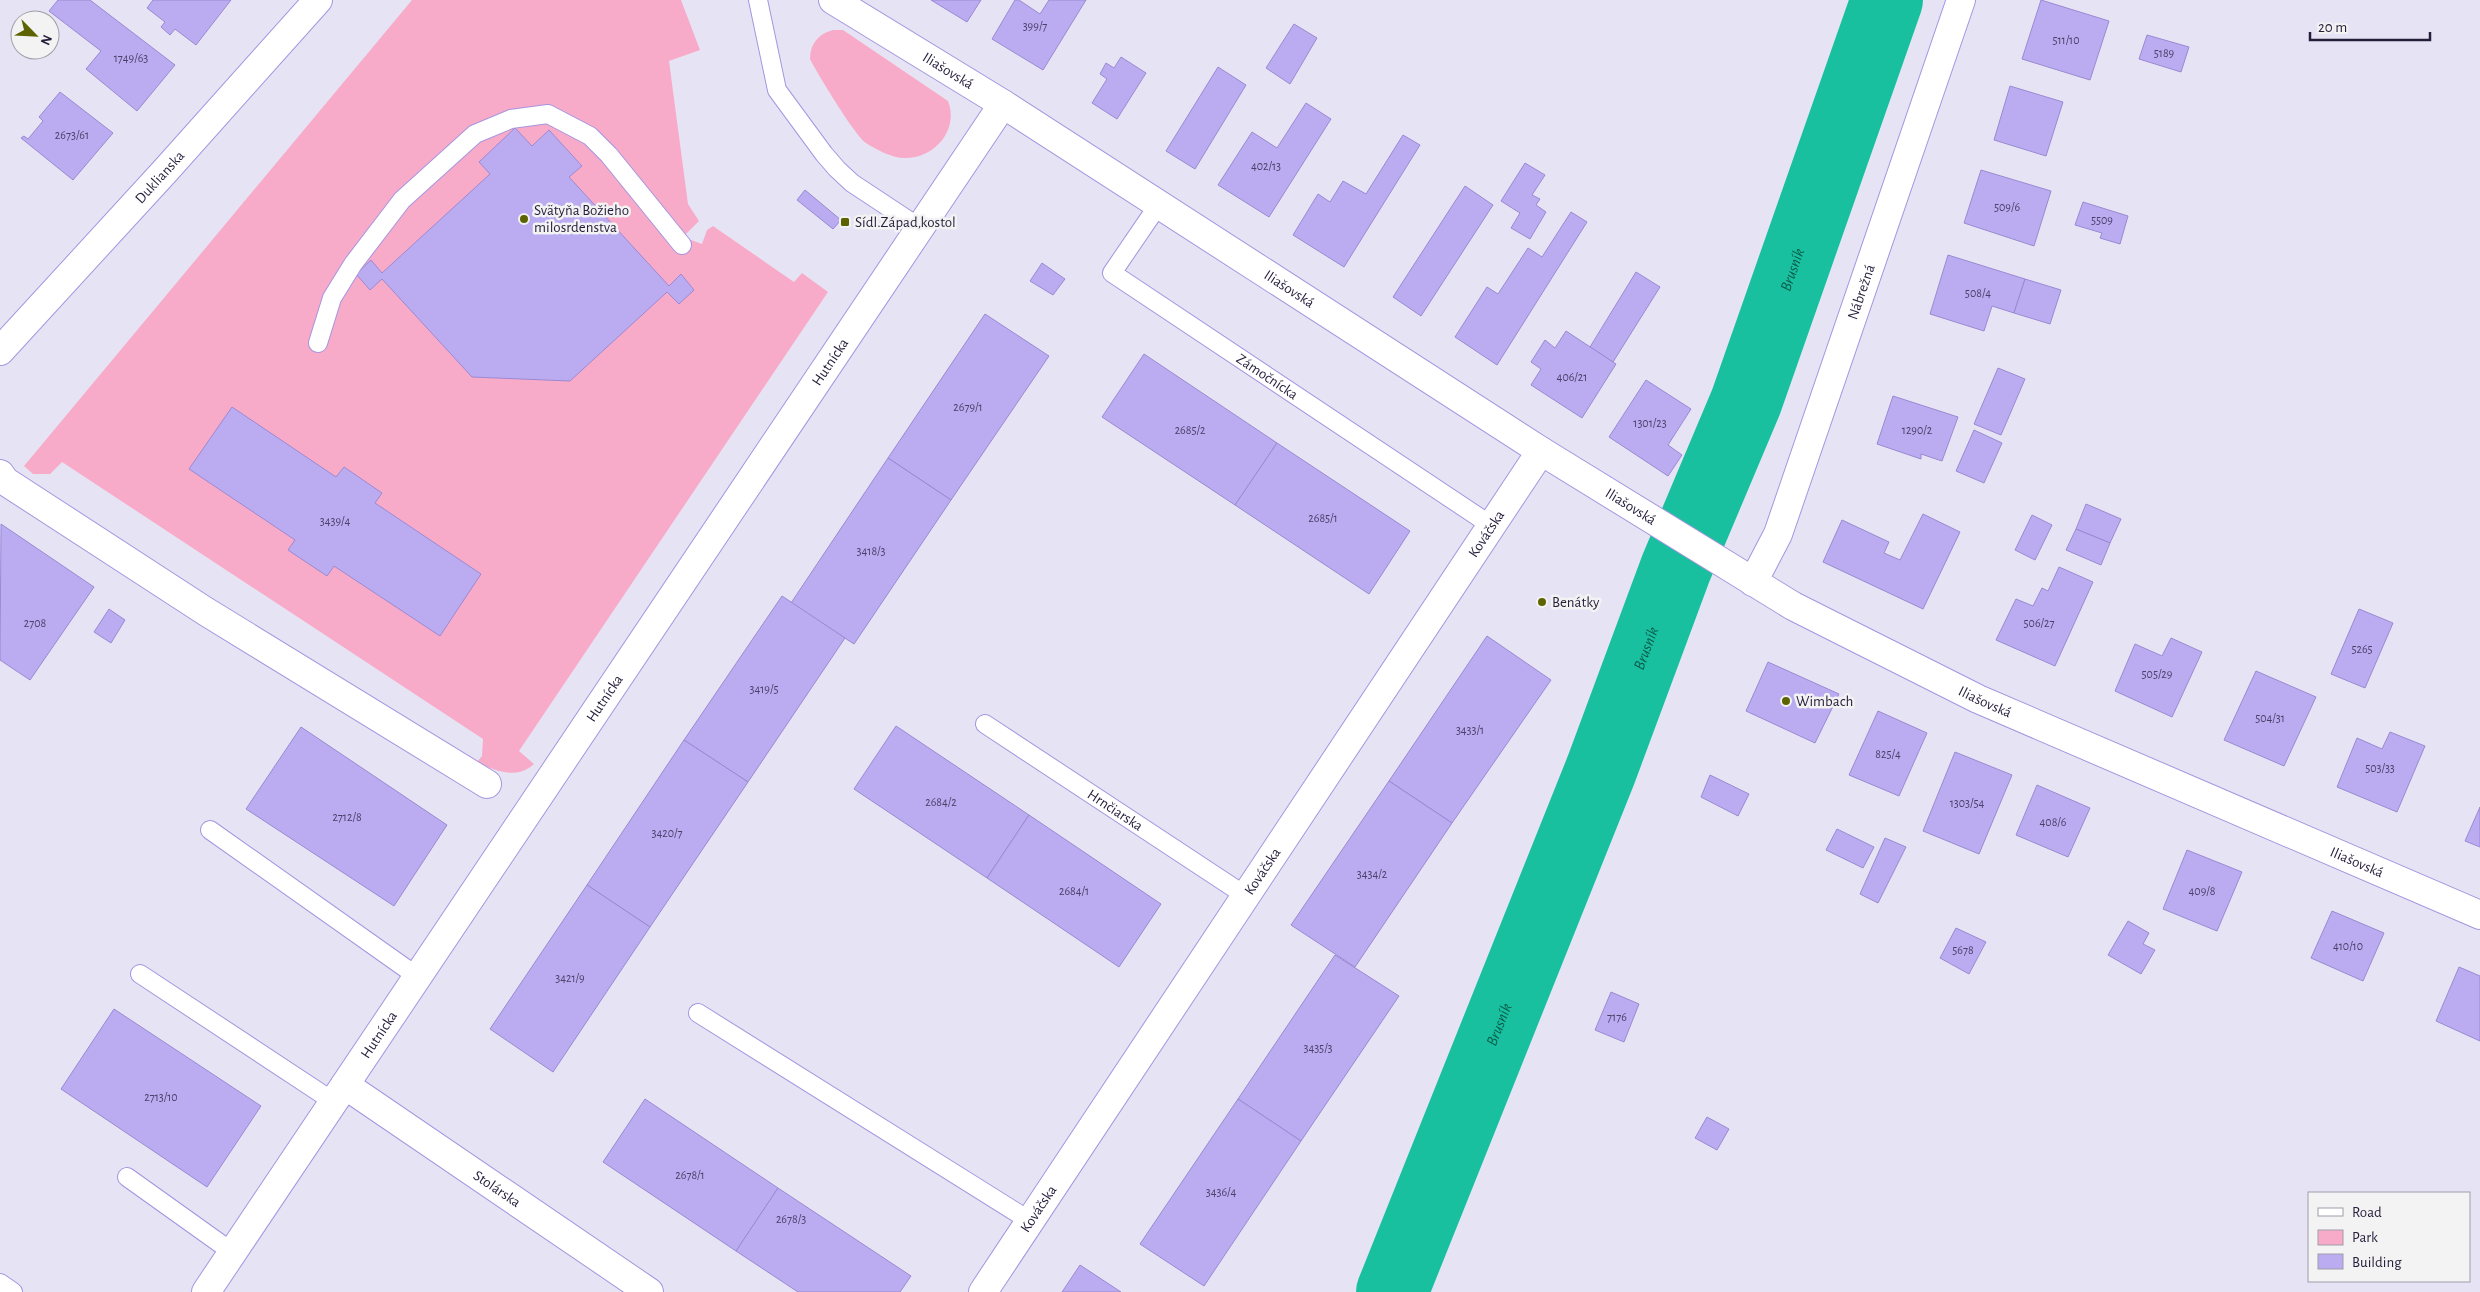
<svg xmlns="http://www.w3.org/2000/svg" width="2480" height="1292" font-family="'Alegreya Sans',sans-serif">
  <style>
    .green { fill: #f8abc9 }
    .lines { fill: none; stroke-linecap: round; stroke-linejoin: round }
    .river { stroke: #19c09f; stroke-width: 72 }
    .building { fill: #bbacf2; stroke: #9a89d2 }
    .service-casing { stroke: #a695e0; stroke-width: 20 }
    .minor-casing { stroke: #a695e0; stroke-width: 30 }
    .tertiary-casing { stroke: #a695e0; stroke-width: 30 }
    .secondary-casing { stroke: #a695e0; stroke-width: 30 }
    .service { stroke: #fff; stroke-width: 18 }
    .minor { stroke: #fff; stroke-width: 28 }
    .tertiary { stroke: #fff; stroke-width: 28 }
    .secondary { stroke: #fff; stroke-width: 28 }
    .poi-dot { fill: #5d6300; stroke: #f3f3f3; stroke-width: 2 }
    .labels { text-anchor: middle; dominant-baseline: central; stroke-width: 5; stroke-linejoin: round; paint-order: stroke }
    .number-label { font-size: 12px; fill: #4a4168 }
    .street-label { font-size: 15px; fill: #251d3a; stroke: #f3f3f3 }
    .poi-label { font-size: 15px; fill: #251d3a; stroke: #f3f3f3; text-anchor: start }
    .water-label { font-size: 16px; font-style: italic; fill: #0a5e4d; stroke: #f3f3f3 }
  </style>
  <rect width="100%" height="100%" fill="#e6e4f4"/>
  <!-- green -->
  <g class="green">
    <path d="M412 0H681L700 50 669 61 688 204 699 221 683 237 702 244 707 230 713 226 794 282 802 273 828 292 519 751 534 764C517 780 495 771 477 762L482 756 483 739 62 462 50 474H33L24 466Z"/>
    <path d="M833 30H843L948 101C959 129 936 158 905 158 892 158 877 150 866 143 856 137 817 73 810 59 810 44 818 34 833 30Z"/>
  </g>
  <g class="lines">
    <!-- river -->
    <path class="river" id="s1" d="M1392 1292 1601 770 1676 568 1746 402 1887 0"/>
  </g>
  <!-- building -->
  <g class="building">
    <polygon points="58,0 90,0 175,65 137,111 86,69 101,51 49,11"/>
    <polygon points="153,0 231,0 196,45 175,29 170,35 161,27 165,22 147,8"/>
    <polygon points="931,0 981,0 967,22"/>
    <polygon points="1015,0 1019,0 1040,14 1049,0 1086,0 1043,70 992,39"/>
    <polygon points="2041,0 2109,21 2090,80 2022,59"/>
    <polygon points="1294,24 1317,38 1290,84 1266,68"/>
    <polygon points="2147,35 2189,47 2181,72 2139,59"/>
    <polygon points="1121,57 1146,73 1117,119 1092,103 1107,79 1100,74 1106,63 1114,68"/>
    <polygon points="1218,67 1246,85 1195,169 1166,151"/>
    <polygon points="2010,86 2063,102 2046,156 1994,140"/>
    <polygon points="60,92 113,133 73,180 21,138 24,136 28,139 43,121 39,117"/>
    <polygon points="1306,103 1331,119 1269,217 1218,185 1252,132 1277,148"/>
    <polygon points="515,128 532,146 549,130 582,166 569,177 669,286 681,274 694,290 679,304 667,292 570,381 472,377 382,279 370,290 356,274 371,260 382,273 490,174 479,162"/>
    <polygon points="1403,135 1420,145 1344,267 1293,235 1318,194 1330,202 1343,181 1366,194"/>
    <polygon points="1525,163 1545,175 1532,195 1540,199 1536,205 1546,212 1530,239 1511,228 1520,213 1501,201"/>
    <polygon points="1981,170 2051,191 2034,246 1964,223"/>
    <polygon points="1465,186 1493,205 1421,316 1393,297"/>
    <polygon points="805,190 841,220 833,229 797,200"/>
    <polygon points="2083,202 2128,216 2120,244 2100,238 2102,233 2075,225"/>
    <polygon points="1571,212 1587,222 1497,365 1455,337 1487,287 1498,294 1528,248 1542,257"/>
    <polygon points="1948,255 2025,279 2014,313 1992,306 1984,331 1930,314"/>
    <polygon points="1042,263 1065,279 1053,295 1030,281"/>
    <polygon points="1636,272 1660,287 1613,362 1590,347"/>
    <polygon points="2025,279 2061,290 2050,324 2014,313"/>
    <polygon points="985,314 1049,356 951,500 888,458"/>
    <polygon points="1566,331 1616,364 1582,418 1531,385 1541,369 1531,362 1545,340 1555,348"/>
    <polygon points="1144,354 1277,443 1235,505 1102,417"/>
    <polygon points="1998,368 2025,379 2001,435 1974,424"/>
    <polygon points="1646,380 1691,409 1668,445 1682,455 1668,476 1609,437"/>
    <polygon points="1893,396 1958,417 1942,461 1921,454 1921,459 1877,444"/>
    <polygon points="232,407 336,477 344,467 382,493 375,503 481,574 440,636 334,566 327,576 288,550 295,540 189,469"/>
    <polygon points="1974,430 2002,443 1984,483 1956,471"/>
    <polygon points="1277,443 1410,531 1369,594 1235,505"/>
    <polygon points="888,458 951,500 854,644 791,603"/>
    <polygon points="2086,504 2121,519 2110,543 2076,529"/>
    <polygon points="1923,514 1960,532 1923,609 1823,562 1842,520 1889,542 1884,553 1900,560"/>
    <polygon points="2032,515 2052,525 2035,560 2015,550"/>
    <polygon points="1,524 94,587 30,680 0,660"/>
    <polygon points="2076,529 2110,543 2101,565 2066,550"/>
    <polygon points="2059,567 2093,582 2055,666 1996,640 2016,599 2033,606 2042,588 2048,591"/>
    <polygon points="782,596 845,638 748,782 684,740"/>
    <polygon points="109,609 125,620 111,643 94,632"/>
    <polygon points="2359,609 2393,623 2365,688 2331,674"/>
    <polygon points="1487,636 1551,680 1452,823 1389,781"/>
    <polygon points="2171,638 2202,652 2172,717 2115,691 2135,644 2162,656"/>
    <polygon points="1768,662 1839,694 1815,743 1746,711"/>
    <polygon points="2256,671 2316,697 2284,766 2224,740"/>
    <polygon points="1878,711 1927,733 1899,796 1849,775"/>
    <polygon points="896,726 1029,815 987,878 854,789"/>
    <polygon points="301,727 447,825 394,906 246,809"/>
    <polygon points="2390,732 2425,746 2397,812 2337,787 2357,738 2382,749"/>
    <polygon points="684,740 748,782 650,927 587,885"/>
    <polygon points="1955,752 2012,775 1979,854 1923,831"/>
    <polygon points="1710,775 1749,794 1738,816 1701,797"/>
    <polygon points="1389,781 1452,823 1355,967 1291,925"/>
    <polygon points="2037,785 2090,808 2068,857 2016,835"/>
    <polygon points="2480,807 2480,847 2465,841"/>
    <polygon points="1029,815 1161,904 1119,967 987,878"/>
    <polygon points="1837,829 1874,847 1863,868 1826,850"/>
    <polygon points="1885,838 1906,847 1878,903 1860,894"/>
    <polygon points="2187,850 2242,872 2217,931 2163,909"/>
    <polygon points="587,885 650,927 553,1072 490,1029"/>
    <polygon points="2332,911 2384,933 2363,981 2311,958"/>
    <polygon points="2128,921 2149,933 2143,944 2155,950 2141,974 2108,955"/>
    <polygon points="1956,928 1986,942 1969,974 1940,958"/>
    <polygon points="1335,955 1399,996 1301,1141 1238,1099"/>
    <polygon points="2459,967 2480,976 2480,1041 2436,1021"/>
    <polygon points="1611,992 1639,1004 1624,1042 1595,1030"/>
    <polygon points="114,1009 261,1106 207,1187 61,1089"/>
    <polygon points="645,1099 778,1188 736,1251 603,1162"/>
    <polygon points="1238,1099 1301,1141 1204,1286 1140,1244"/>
    <polygon points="1707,1117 1729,1129 1717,1150 1695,1138"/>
    <polygon points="778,1188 911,1276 900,1292 798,1292 736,1251"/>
    <polygon points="1080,1265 1121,1292 1062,1292"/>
  </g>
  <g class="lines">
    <!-- service casing -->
    <g class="service-casing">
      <g id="service">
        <polyline points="758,0 777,90 824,154 837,169 852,183 920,228"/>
        <path id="s2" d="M1159 204 1112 273 1492 526"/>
        <polyline points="318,343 332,298 353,264 402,200 475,134 511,119 548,114 590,136 609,155 682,245"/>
        <path id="s3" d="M985 724 1246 896"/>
        <polyline points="210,830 418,977"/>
        <polyline points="140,974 334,1102"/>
        <polyline points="698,1013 1030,1221"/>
        <polyline points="127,1177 232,1252"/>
        <polyline points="0,1283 13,1292"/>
      </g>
    </g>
    <!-- minor casing -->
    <g class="minor-casing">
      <g id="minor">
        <polyline points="0,474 5,481 205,611 487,784"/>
        <path id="s4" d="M1753 582 1778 534 1961 0"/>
        <path id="s5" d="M345 1085 649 1292"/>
        <path id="s6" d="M206 1292 1003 104"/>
        <path id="s7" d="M983 1292 1541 451"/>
      </g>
    </g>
    <!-- tertiary casing -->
    <g class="tertiary-casing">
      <g id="tertiary">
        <path id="s8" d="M833 0 1003 104 1541 451 1793 606 1978 699 2480 915"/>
      </g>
    </g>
    <!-- secondary casing -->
    <g class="secondary-casing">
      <g id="secondary">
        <path id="s9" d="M0 351 166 170 318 0"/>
      </g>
    </g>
    <!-- service -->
    <use href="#service" class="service"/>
    <!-- minor -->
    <use href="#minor" class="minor"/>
    <!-- tertiary -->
    <use href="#tertiary" class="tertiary"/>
    <!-- secondary -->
    <use href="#secondary" class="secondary"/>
  </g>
  <!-- markers -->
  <g class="poi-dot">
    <circle cx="524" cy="219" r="5"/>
    <rect x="840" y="217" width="10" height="10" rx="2.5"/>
    <circle cx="1542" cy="602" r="5"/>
    <circle cx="1786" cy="701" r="5"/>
  </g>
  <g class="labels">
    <!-- number labels -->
    <g class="number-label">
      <text x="1035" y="26">399/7</text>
      <text x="2066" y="40">511/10</text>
      <text x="2164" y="53">5189</text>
      <text x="131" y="58">1749/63</text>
      <text x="72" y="135">2673/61</text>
      <text x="1266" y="166">402/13</text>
      <text x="2007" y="207">509/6</text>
      <text x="2102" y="220">5509</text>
      <text x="1978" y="293">508/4</text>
      <text x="1572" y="377">406/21</text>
      <text x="968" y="407">2679/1</text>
      <text x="1650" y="423">1301/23</text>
      <text x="1190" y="430">2685/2</text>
      <text x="1917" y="430">1290/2</text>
      <text x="1323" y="518">2685/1</text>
      <text x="335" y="521">3439/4</text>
      <text x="871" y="551">3418/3</text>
      <text x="35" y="623">2708</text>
      <text x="2039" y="623">506/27</text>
      <text x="2362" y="649">5265</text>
      <text x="2157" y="674">505/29</text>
      <text x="764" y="689">3419/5</text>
      <text x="2270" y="718">504/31</text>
      <text x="1470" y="730">3433/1</text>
      <text x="1888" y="754">825/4</text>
      <text x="2380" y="768">503/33</text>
      <text x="941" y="802">2684/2</text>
      <text x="1967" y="803">1303/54</text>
      <text x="347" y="817">2712/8</text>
      <text x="2053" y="822">408/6</text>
      <text x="667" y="833">3420/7</text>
      <text x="1372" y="874">3434/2</text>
      <text x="1074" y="891">2684/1</text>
      <text x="2202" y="891">409/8</text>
      <text x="2348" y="946">410/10</text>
      <text x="1963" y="950">5678</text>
      <text x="570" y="978">3421/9</text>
      <text x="1617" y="1017">7176</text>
      <text x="1318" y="1048">3435/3</text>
      <text x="161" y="1097">2713/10</text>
      <text x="690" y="1175">2678/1</text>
      <text x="1221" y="1192">3436/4</text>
      <text x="791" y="1219">2678/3</text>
    </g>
    <!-- street labels -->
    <g class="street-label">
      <text stroke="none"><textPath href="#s8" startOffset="135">Iliašovská</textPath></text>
      <text stroke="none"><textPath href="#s9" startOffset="236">Duklianska</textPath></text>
      <text stroke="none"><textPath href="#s8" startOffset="540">Iliašovská</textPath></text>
      <text stroke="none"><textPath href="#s4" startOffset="310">Nábrežná</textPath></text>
      <text stroke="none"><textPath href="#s6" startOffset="1120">Hutnícka</textPath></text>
      <text stroke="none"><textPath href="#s2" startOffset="270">Zámočnícka</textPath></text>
      <text stroke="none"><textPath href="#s8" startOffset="945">Iliašovská</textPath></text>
      <text stroke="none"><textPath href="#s7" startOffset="910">Kováčska</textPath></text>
      <text stroke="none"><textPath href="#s6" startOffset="715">Hutnícka</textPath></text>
      <text stroke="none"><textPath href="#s8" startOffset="1350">Iliašovská</textPath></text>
      <text stroke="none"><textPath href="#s3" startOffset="156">Hrnčiarska</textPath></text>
      <text stroke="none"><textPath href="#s8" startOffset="1755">Iliašovská</textPath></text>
      <text stroke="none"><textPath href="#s7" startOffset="505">Kováčska</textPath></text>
      <text stroke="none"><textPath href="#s6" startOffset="310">Hutnícka</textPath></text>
      <text stroke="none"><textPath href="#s5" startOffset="184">Stolárska</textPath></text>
      <text stroke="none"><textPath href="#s7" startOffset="100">Kováčska</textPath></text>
    </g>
    <!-- poi labels -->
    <g class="poi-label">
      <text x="534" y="210">Svätyňa Božieho<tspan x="534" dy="17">milosrdenstva</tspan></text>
      <text x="855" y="222">Sídl.Západ,kostol</text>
      <text x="1552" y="602">Benátky</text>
      <text x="1796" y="701">Wimbach</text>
    </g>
    <!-- water labels -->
    <g class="water-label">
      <text stroke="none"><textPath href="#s1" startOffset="1098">Brusník</textPath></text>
      <text stroke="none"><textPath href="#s1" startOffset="692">Brusník</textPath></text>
      <text stroke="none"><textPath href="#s1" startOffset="288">Brusník</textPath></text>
    </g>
  </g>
  <!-- legend -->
  <rect x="2308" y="1192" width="162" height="90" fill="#f3f3f3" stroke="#a19da9"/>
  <rect x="2318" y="1208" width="25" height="8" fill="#ffffff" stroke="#a19da9"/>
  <text x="2352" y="1217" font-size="15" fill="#251d3a">Road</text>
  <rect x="2318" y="1230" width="25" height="15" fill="#f8abc9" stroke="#a19da9"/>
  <text x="2352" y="1242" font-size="15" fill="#251d3a">Park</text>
  <rect x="2318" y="1254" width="25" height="15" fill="#bbacf2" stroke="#a19da9"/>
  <text x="2352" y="1267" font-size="15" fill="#251d3a">Building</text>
  <!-- north arrow -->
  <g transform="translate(35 35) rotate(114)"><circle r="24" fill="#f3f3f3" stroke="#a19da9"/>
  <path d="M0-4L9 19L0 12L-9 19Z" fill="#5d6300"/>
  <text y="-8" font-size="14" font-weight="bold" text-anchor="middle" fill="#251d3a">N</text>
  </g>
  <!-- scale -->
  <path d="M2310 32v8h120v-8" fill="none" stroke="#251d3a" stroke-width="2.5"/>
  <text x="2318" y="32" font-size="15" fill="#251d3a" stroke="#f3f3f3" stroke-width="4" paint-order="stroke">20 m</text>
</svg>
